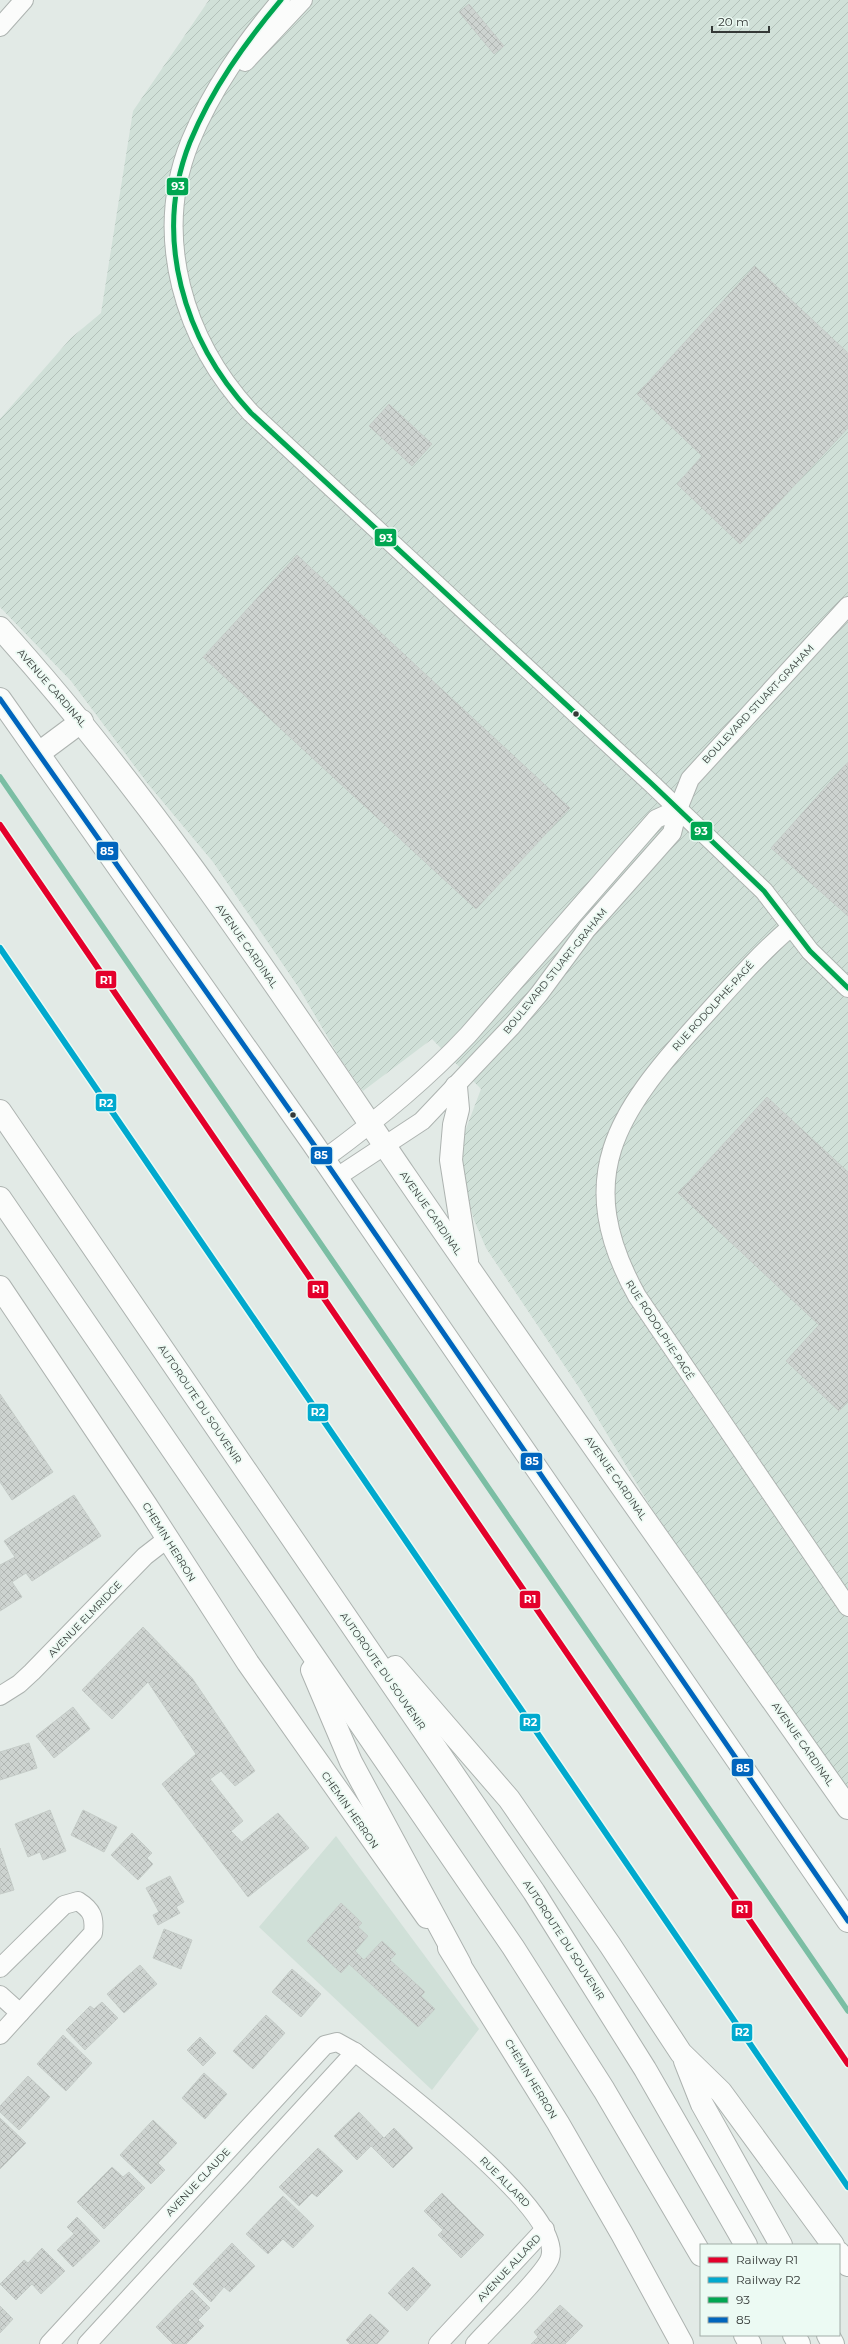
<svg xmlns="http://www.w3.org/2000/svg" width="848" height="2344" font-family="Montserrat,sans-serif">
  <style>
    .built { fill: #d0e0d8 }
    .industrial { fill: url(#industrial-furrows) }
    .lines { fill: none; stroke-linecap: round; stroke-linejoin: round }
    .stream { stroke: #7bbea4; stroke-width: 5.5 }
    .building { fill: url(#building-cross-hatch); stroke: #c5ccc8 }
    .minor-casing { stroke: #adb3b0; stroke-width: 20 }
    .major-casing { stroke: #adb3b0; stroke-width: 24 }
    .highway-casing { stroke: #adb3b0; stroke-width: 24 }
    .minor { stroke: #fbfcfb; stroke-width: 18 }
    .major { stroke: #fbfcfb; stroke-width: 22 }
    .highway { stroke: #fbfcfb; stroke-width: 22 }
    .bus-1-casing { stroke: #ecfaf3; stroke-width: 8 }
    .bus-2-casing { stroke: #ecfaf3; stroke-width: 8 }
    .bus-1 { stroke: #00a651; stroke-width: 5 }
    .bus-2 { stroke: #0065bd; stroke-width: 5 }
    .rail-1-casing { stroke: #ecfaf3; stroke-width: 9 }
    .rail-2-casing { stroke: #ecfaf3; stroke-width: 9 }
    .rail-1 { stroke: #e4002b; stroke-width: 6 }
    .rail-2 { stroke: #00a9ce; stroke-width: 6 }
    .bus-dot { fill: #343937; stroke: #ecfaf3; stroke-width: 1.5 }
    .labels { text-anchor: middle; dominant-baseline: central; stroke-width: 3.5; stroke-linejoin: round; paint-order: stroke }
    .street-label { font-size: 10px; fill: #343937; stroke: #ecfaf3 }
    .line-badge { stroke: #ecfaf3; stroke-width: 1.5 }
    .badge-label { font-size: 11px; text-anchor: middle; font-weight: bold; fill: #fff }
  </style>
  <defs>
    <pattern id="industrial-furrows" width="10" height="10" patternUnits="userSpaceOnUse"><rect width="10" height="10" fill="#d0e0d8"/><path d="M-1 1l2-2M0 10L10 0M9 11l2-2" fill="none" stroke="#b3c1ba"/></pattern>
    <pattern id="building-cross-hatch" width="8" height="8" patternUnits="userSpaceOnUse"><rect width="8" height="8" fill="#cdd3d0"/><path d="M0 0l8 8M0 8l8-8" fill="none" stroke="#b1b6b3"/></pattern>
  </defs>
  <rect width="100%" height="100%" fill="#e2eae6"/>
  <!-- built -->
  <polygon class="built" points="336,1836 479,2029 432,2090 259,1927"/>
  <!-- industrial -->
  <polygon class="industrial" points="209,0 848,0 848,1789 652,1509 580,1389 486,1248 474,1220 465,1187 462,1160 464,1134 481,1089 432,1039 363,1091 341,1060 299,988 213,862 148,784 71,681 0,607 0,419 71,338 101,313 133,111"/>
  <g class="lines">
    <!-- stream -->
    <polyline class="stream" points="0,777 848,2011"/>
  </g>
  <!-- building -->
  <g class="building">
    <polygon points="469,4 504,46 494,54 459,12"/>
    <polygon points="755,266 848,353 848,428 740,544 677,484 702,456 637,394"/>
    <polygon points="389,404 432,444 412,466 369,426"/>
    <polygon points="297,555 570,808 476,909 203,657"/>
    <polygon points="848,762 848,916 771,848"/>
    <polygon points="767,1097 848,1172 848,1401 839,1411 786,1361 819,1325 678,1193"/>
    <polygon points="0,1394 53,1472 12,1500 0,1482"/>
    <polygon points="74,1495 101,1536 32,1581 26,1573 12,1582 22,1597 0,1611 0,1565 15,1557 4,1541"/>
    <polygon points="143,1627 192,1678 255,1771 235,1786 221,1771 210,1779 243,1821 231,1831 242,1842 278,1813 309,1848 248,1897 162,1784 196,1754 148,1682 112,1719 82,1690"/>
    <polygon points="73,1707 90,1729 54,1758 36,1736"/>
    <polygon points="29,1743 37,1768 0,1780 0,1752"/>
    <polygon points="50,1810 66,1851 43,1860 40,1852 28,1857 15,1824"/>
    <polygon points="83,1810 117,1827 104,1852 71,1835"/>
    <polygon points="132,1833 152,1853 147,1858 153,1864 138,1880 111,1855"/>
    <polygon points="0,1848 14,1890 0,1894"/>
    <polygon points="170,1876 184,1902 176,1907 180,1913 158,1925 153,1915 159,1912 146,1888"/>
    <polygon points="341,1903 362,1923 358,1927 368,1936 355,1951 364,1960 382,1941 396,1954 390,1960 425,1992 421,1996 435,2009 418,2027 349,1964 341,1973 307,1941"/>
    <polygon points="164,1929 192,1940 181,1969 153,1958"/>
    <polygon points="140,1965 157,1984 124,2013 107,1994"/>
    <polygon points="292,1969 321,1994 301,2017 272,1992"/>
    <polygon points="102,2002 118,2018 85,2050 66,2030 90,2006 94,2009"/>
    <polygon points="266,2015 285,2033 253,2069 233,2051"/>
    <polygon points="63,2035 92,2063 66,2091 37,2064"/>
    <polygon points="200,2037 216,2053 203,2066 187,2050"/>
    <polygon points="204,2073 227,2094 205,2119 182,2098"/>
    <polygon points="28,2076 50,2097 19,2130 0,2112 0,2106"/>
    <polygon points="359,2112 384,2138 394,2128 413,2148 393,2168 371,2146 357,2160 334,2136"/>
    <polygon points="0,2118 26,2143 0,2169"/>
    <polygon points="153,2120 177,2143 158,2163 165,2170 151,2184 120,2155"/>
    <polygon points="318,2148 343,2171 317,2197 312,2193 299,2206 279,2187"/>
    <polygon points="112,2167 123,2177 129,2172 145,2188 104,2229 77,2202"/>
    <polygon points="442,2193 484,2235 461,2258 438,2235 443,2230 424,2211"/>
    <polygon points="283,2196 314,2226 293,2248 283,2239 268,2254 246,2234"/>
    <polygon points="77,2217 100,2241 73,2267 57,2250 74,2234 67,2227"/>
    <polygon points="232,2243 255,2266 230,2292 224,2287 211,2302 193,2284"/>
    <polygon points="42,2248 65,2271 41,2294 32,2284 16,2300 0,2284 24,2260 28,2263"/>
    <polygon points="413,2267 431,2285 407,2311 388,2293"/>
    <polygon points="192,2290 210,2308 198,2320 204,2326 186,2344 173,2344 156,2327"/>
    <polygon points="560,2305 583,2326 565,2344 531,2344 538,2337 534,2332"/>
    <polygon points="0,2306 13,2319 0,2333"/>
    <polygon points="370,2314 389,2331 377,2344 350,2344 346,2340"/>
  </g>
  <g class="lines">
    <!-- minor casing -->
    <g class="minor-casing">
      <g id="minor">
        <path d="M281 0C244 44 212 89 190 142 152 237 184 341 251 413L651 783 764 891 810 951 848 988"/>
        <polyline points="0,27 24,0"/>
        <polyline points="245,62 303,0"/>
        <path d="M791 927C757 956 728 990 698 1023 617 1113 571 1177 637 1296L848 1607"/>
        <path d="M324 1159C376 1121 424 1082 468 1035L656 819 678 809"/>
        <polyline points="337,1177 422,1121 512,1026 539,994 587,929 672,833 678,809 690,779 848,606"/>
        <polyline points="0,1696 19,1684 32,1672 145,1556 167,1539"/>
        <path d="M0 1968 64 1905 78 1901C92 1910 95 1917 93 1933L20 2013"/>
        <polyline points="0,1995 20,2013 0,2035"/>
        <path d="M49 2344 325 2045 337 2042 355 2052C392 2082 565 2211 550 2258 545 2274 489 2328 475 2344"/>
        <polyline points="87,2344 355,2052"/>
        <polyline points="438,2344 545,2229"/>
      </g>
    </g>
    <!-- major casing -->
    <g class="major-casing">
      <g id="major">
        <path d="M0 628C152 796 277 987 404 1174 550 1387 700 1597 848 1808"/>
        <polyline points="0,699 312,1142 848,1921"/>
        <polyline points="39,753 82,721"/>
        <polyline points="456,1087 458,1109 454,1125 451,1160 467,1261"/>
        <polyline points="0,1287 146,1505 248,1663 427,1917"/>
        <polyline points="449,1948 558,2123 622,2234 682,2344"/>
      </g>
    </g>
    <!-- highway casing -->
    <g class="highway-casing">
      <g id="highway">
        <polyline points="0,1111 534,1892 645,2069 746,2245"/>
        <polyline points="0,1198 513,1947 604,2090 701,2255"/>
        <polyline points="395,1667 509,1799 610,1945 681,2053 721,2092 833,2245"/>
        <polyline points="312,1670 351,1762 460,1964"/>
        <polyline points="685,2061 702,2104 781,2245"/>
        <polyline points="839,2253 848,2265"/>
        <polyline points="745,2335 750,2344"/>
        <polyline points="794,2335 799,2344"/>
        <polyline points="828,2335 833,2344"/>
      </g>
    </g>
    <!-- minor -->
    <use href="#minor" class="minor"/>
    <!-- major -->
    <use href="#major" class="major"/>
    <!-- highway -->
    <use href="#highway" class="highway"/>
    <!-- bus-1 casing -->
    <g class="bus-1-casing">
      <path id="bus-1" d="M281 0C244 44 212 89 190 142 152 237 184 341 251 413L651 783 764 891 810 951 848 988"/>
    </g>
    <!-- bus-2 casing -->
    <g class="bus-2-casing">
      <polyline id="bus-2" points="0,699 312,1142 848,1921"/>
    </g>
    <!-- bus-1 -->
    <use href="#bus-1" class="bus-1"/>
    <!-- bus-2 -->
    <use href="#bus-2" class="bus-2"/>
    <!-- rail-1 casing -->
    <g class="rail-1-casing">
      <polyline id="rail-1" points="0,825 848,2064"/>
    </g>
    <!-- rail-2 casing -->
    <g class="rail-2-casing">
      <polyline id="rail-2" points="0,948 848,2187"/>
    </g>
    <!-- rail-1 -->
    <use href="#rail-1" class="rail-1"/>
    <!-- rail-2 -->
    <use href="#rail-2" class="rail-2"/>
  </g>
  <!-- markers -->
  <g class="bus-dot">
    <circle cx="576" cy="714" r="3.5"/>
    <circle cx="293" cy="1115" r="3.5"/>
  </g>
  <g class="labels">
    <!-- street labels -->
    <g class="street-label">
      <text transform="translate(52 688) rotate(49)">AVENUE CARDINAL</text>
      <text transform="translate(758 704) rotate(-47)">BOULEVARD STUART-GRAHAM</text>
      <text transform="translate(247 946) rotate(55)">AVENUE CARDINAL</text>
      <text transform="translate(555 971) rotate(-51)">BOULEVARD STUART-GRAHAM</text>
      <text transform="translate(713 1006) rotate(-48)">RUE RODOLPHE-PAGÉ</text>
      <text transform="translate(431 1213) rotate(55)">AVENUE CARDINAL</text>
      <text transform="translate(660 1330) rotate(57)">RUE RODOLPHE-PAGÉ</text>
      <text transform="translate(200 1404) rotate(56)">AUTOROUTE DU SOUVENIR</text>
      <text transform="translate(616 1478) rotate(55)">AVENUE CARDINAL</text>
      <text transform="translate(169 1542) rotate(58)">CHEMIN HERRON</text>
      <text transform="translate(85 1619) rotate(-46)">AVENUE ELMRIDGE</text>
      <text transform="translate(383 1671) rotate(55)">AUTOROUTE DU SOUVENIR</text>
      <text transform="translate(803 1744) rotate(55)">AVENUE CARDINAL</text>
      <text transform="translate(350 1810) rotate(55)">CHEMIN HERRON</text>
      <text transform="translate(564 1940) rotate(57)">AUTOROUTE DU SOUVENIR</text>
      <text transform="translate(531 2079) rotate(59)">CHEMIN HERRON</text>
      <text transform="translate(198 2182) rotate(-47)">AVENUE CLAUDE</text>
      <text transform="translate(505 2182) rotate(45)">RUE ALLARD</text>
      <text transform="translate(509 2268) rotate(-47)">AVENUE ALLARD</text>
    </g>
  </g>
  <g class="line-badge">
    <rect x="166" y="177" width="23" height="19" rx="4" fill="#00a651"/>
    <rect x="374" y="528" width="23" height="19" rx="4" fill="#00a651"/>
    <rect x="690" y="821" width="23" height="20" rx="4" fill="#00a651"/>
    <rect x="96" y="841" width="23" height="20" rx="4" fill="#0065bd"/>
    <rect x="95" y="970" width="22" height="19" rx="4" fill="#e4002b"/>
    <rect x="95" y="1093" width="22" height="19" rx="4" fill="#00a9ce"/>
    <rect x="310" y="1146" width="23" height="19" rx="4" fill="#0065bd"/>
    <rect x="307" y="1280" width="22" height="19" rx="4" fill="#e4002b"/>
    <rect x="307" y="1403" width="22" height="19" rx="4" fill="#00a9ce"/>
    <rect x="520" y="1452" width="23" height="19" rx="4" fill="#0065bd"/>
    <rect x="519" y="1590" width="22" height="19" rx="4" fill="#e4002b"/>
    <rect x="519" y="1713" width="22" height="19" rx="4" fill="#00a9ce"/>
    <rect x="731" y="1758" width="23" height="19" rx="4" fill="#0065bd"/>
    <rect x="731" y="1900" width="22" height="19" rx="4" fill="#e4002b"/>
    <rect x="731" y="2023" width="22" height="19" rx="4" fill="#00a9ce"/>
  </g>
  <g class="badge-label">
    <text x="178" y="190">93</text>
    <text x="386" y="542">93</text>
    <text x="701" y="835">93</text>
    <text x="107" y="855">85</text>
    <text x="106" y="984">R1</text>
    <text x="106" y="1107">R2</text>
    <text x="321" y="1159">85</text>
    <text x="318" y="1293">R1</text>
    <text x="318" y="1416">R2</text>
    <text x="532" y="1465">85</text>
    <text x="530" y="1603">R1</text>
    <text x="530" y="1726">R2</text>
    <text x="743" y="1772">85</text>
    <text x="742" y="1913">R1</text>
    <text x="742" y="2036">R2</text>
  </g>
  <!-- legend -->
  <rect x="700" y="2244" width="140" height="92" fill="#ecfaf3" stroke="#a2ada8"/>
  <rect x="708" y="2257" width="20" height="6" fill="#e4002b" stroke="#a2ada8"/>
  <text x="736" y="2264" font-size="12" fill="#343937">Railway R1</text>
  <rect x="708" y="2277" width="20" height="6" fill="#00a9ce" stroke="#a2ada8"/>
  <text x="736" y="2284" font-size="12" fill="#343937">Railway R2</text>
  <rect x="708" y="2297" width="20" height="6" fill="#00a651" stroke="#a2ada8"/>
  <text x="736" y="2304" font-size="12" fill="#343937">93</text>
  <rect x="708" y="2317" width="20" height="6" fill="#0065bd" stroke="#a2ada8"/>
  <text x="736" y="2324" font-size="12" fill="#343937">85</text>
  <!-- scale -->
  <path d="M712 26v6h57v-6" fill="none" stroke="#343937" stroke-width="2"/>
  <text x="718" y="26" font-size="12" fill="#343937" stroke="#ecfaf3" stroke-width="3" paint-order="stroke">20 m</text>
</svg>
